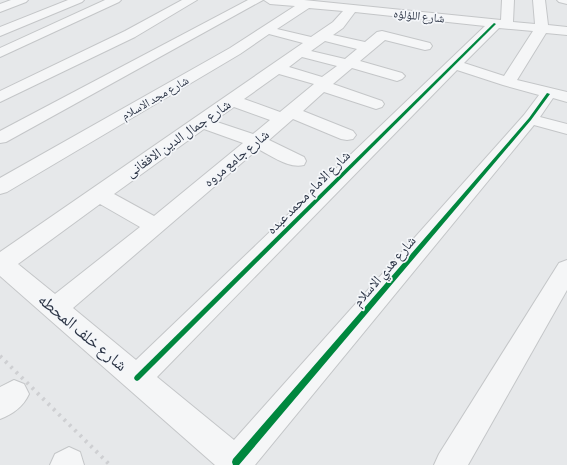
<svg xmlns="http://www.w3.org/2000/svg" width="567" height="465" font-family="'Asap Condensed','Noto Naskh Arabic',sans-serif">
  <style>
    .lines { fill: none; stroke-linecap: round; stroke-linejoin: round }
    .street-casing { stroke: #c4c6c8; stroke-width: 2 }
    .street { fill: #f5f6f7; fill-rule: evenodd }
    .rail { stroke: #cecfd2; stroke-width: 4; stroke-dasharray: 2.5 5; stroke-linecap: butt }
    .cycleway-casing { stroke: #f4f6f9; stroke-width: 3 }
    .cycleway { fill: #00873e; fill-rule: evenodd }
    .labels { text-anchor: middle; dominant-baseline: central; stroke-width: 3.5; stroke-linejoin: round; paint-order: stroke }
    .far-street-label { font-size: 12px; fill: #2b3445; stroke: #f4f6f9 }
    .street-label { font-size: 14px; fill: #2b3445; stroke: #f4f6f9 }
    .near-street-label { font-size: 17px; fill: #2b3445; stroke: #f4f6f9 }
  </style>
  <rect width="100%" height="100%" fill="#e6e8ea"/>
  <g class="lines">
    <!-- street casing -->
    <g class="street-casing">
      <g id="street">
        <polygon points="11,0 28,0 26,2 0,12 0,4"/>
        <polygon points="68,0 84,0 82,2 0,36 0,27"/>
        <polygon points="105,0 121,0 119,2 0,57 0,48"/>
        <polygon points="182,0 197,0 135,37 0,102 0,91 125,31"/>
        <polygon points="248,0 263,0 6,142 0,143 0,131"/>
        <path d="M264 0H304L501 20 502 0H514L513 22 535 24 533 0H545L548 25 567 27V35L546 33 517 80 567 92V102L553 98 540 117 567 124V134L534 125 255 465H215L0 276V252L303 43 269 34 240 54 7 192 0 194V178L230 48 295 6 270 4ZM309 8 343 11 333 22 311 37 277 29ZM355 12 485 26 136 360 73 308 258 149C272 156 289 169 304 165L306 161 304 157 269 140 293 119 341 139 347 140 353 139 356 135 353 131 303 111 324 92 370 107 376 109 382 107 384 104 382 101 333 84 352 68 397 81 402 79 405 76 402 73 360 61 385 40 425 50 430 49 432 46 430 43 382 31 377 32 365 42 333 35 343 28ZM499 28 533 31 504 76 464 63ZM325 41 357 49 345 59 311 51ZM302 57 337 66 322 77 289 67ZM457 70 503 85 539 95 524 115 234 440 157 377ZM279 74 314 84 280 112 244 99ZM234 107 270 120 253 134 214 121ZM204 129 243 143 154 216 114 194ZM100 204 140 227 55 294 18 264Z"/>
        <polygon points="557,0 567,0 567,4 559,2"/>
        <polygon points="567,260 567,290 468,465 434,465 439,454 559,263"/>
        <path d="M14 380 24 384 29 394C23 407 13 414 0 419V387Z"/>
        <polygon points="69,447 80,452 84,465 50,465 55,454"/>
      </g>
    </g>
    <!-- street -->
    <use href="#street" class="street"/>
    <!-- rail -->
    <polyline class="rail" points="0,356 110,465"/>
    <!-- cycleway casing -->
    <g class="cycleway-casing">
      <g id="cycleway">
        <polygon points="494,23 496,24 139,380 137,381 135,380 134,378 135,376"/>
        <polygon points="547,93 550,94 531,120 239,465 233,465 232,462 233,459 529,118"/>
      </g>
    </g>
    <!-- cycleway -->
    <use href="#cycleway" class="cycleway"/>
  </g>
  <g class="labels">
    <!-- far-street labels -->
    <g class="far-street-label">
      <text transform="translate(419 16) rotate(6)">شارع اللؤلؤه</text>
      <text transform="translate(155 98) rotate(-30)">شارع مجد الاسلام</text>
    </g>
    <!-- street labels -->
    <g class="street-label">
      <text transform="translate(178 138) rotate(-35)">شارع جمال الدين الافغانى</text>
      <text transform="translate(236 158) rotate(-40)">شارع جامع مروه</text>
      <text transform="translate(308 192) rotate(-45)">شارع الامام محمد عبده</text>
      <text transform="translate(384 271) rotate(-49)">شارع هدي الاسلام</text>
    </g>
    <!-- near-street labels -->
    <g class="near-street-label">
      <text transform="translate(83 332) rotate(40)">شارع خلف المحطه</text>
    </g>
  </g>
</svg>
